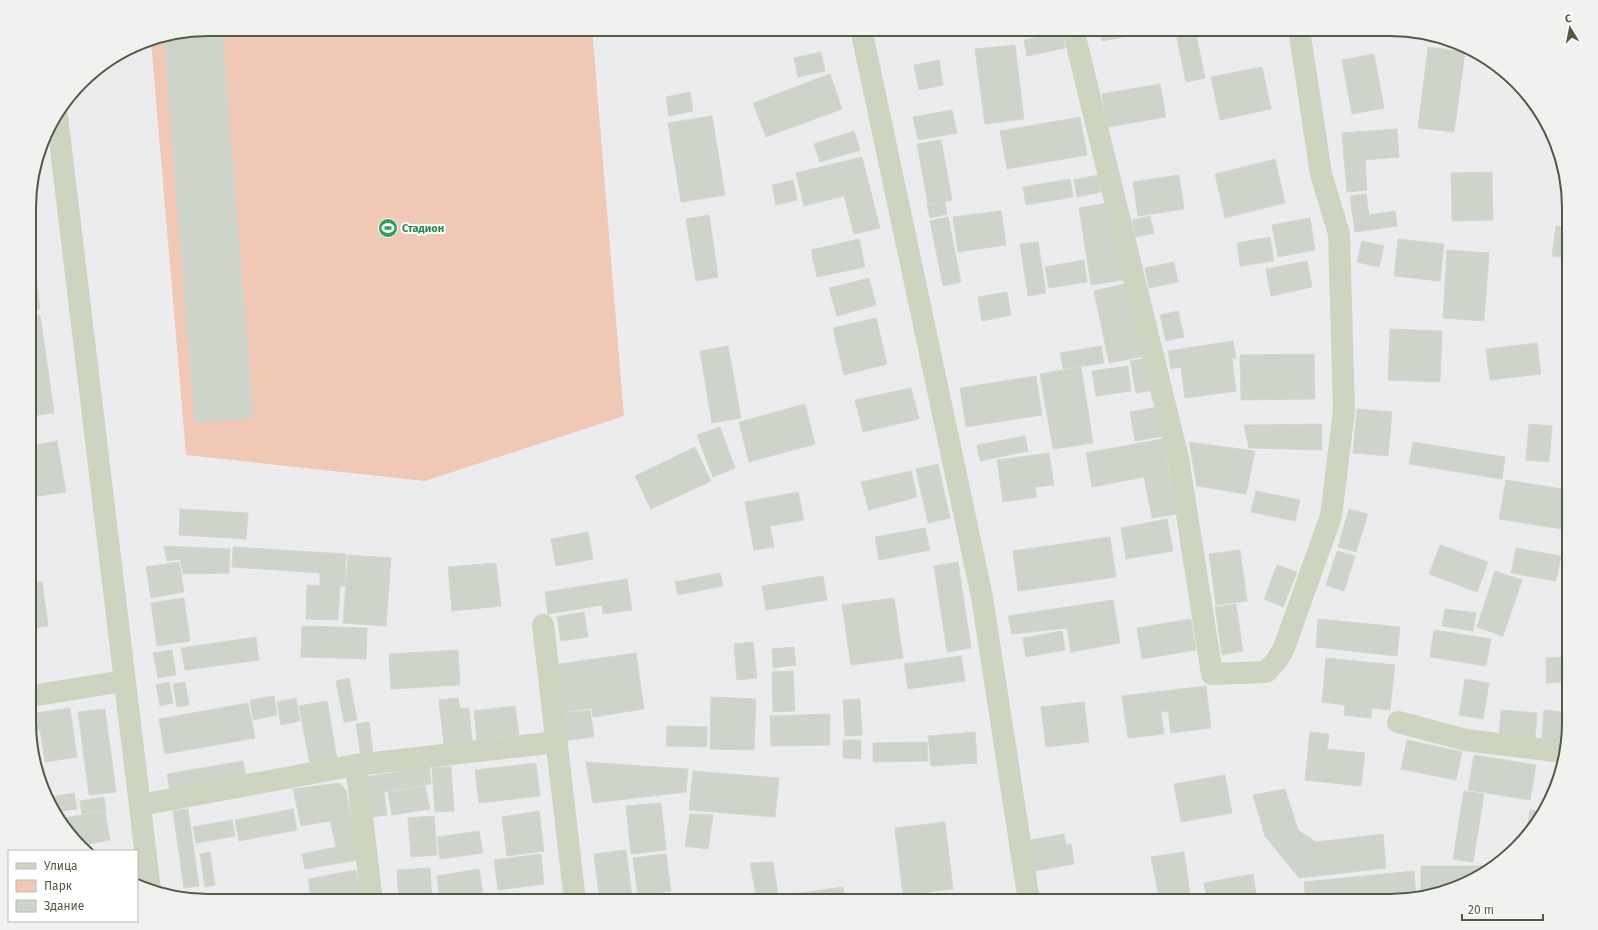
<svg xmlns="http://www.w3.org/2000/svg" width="1598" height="930" font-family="'Fira Sans',sans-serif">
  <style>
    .green { fill: #f1c7b6 }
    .building { fill: #ced4ca; stroke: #d3d8cf }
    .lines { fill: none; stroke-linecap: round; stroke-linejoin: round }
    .minor { stroke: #cdd5c1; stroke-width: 22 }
    .labels { text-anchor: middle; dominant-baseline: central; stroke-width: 4; stroke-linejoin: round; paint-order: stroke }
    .leisure-label { font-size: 11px; font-weight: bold; fill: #27864d; stroke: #fff; text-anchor: start }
    .rim { fill: none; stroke: #525a43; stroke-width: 2 }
  </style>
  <rect width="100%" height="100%" fill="#ececef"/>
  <!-- green -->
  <polygon class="green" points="208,29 592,29 624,416 425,481 186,455 151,40"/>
  <!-- building -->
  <g class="building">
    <polygon points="208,29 222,29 253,418 195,423 164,38"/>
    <polygon points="759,29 784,29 762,37"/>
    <polygon points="1100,29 1164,29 1102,41"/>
    <polygon points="1175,29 1195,29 1205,78 1186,82"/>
    <polygon points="1062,32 1065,48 1027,56 1024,40"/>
    <polygon points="1015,45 1024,119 985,124 975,49"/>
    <polygon points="1428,47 1465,52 1454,132 1418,128"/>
    <polygon points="821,52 825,71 798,77 794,58"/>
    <polygon points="1374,54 1384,108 1352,114 1342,60"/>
    <polygon points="939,60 943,85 919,90 914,65"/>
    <polygon points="1262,67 1271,109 1220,120 1211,77"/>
    <polygon points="830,74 842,109 766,137 753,103"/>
    <polygon points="1160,84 1166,117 1107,127 1102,94"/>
    <polygon points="690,92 693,111 669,116 666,97"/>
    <polygon points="952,110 957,133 918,140 913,117"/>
    <polygon points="712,116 725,195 681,202 668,123"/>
    <polygon points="1080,117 1087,155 1007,169 1000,131"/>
    <polygon points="1397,129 1399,157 1365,160 1367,190 1347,192 1342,133"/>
    <polygon points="854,131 860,150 820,162 814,144"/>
    <polygon points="941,140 952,200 928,204 917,144"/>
    <polygon points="862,157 880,228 854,234 844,196 804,206 796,173"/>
    <polygon points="1275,159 1285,203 1225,218 1215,174"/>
    <polygon points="1492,172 1493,220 1452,221 1451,173"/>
    <polygon points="1098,175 1101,192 1077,197 1074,180"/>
    <polygon points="1179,175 1184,209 1138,216 1133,182"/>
    <polygon points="1070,179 1073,197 1026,205 1023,187"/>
    <polygon points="793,180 797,200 776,205 772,185"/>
    <polygon points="1366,194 1369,215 1395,211 1397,226 1355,232 1350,196"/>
    <polygon points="945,201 947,214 930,218 927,205"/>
    <polygon points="1112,202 1124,280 1091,285 1079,208"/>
    <polygon points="1001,211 1006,245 958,252 953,217"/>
    <polygon points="709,215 718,277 696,281 686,219"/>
    <polygon points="1150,216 1154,233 1136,237 1132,220"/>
    <polygon points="948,217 961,282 943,286 930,221"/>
    <polygon points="1310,218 1315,250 1278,257 1272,225"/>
    <polygon points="1556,226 1569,228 1569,258 1552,256"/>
    <polygon points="1270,237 1274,261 1240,266 1237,243"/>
    <polygon points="859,239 865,267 817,277 811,250"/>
    <polygon points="1398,239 1444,244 1440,281 1394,276"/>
    <polygon points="1362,241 1384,246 1379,267 1357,262"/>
    <polygon points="1038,242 1046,293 1028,296 1020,244"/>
    <polygon points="1447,250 1489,253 1484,321 1443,318"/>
    <polygon points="1084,260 1087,282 1049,288 1045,267"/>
    <polygon points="1307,261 1312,287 1271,296 1266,269"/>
    <polygon points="1174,262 1178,282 1149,288 1145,268"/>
    <polygon points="1568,264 1569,265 1569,313 1562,312"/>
    <polygon points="869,278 876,305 837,316 829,288"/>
    <polygon points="36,279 40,309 31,310 31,280"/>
    <polygon points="1129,283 1144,356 1109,363 1094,291"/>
    <polygon points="1007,292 1011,315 982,321 978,297"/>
    <polygon points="1178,311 1184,337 1166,341 1160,315"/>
    <polygon points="40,315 54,413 31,416 31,317"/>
    <polygon points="876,318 887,364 844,375 833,328"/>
    <polygon points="1390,329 1442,331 1440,382 1388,380"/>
    <polygon points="1233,341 1236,358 1232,358 1236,391 1185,398 1181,367 1171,369 1168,351"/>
    <polygon points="1537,343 1541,374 1490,380 1486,349"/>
    <polygon points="728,346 741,418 712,423 700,351"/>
    <polygon points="1101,346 1104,363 1063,369 1060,353"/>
    <polygon points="1314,354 1315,399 1241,400 1240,355"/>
    <polygon points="1147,358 1154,390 1136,393 1130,361"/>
    <polygon points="1128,366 1131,391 1096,396 1092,371"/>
    <polygon points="1081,367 1093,443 1053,449 1040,374"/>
    <polygon points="1036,376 1042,415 966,427 960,388"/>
    <polygon points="911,388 919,419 863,432 855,400"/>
    <polygon points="805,404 815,444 749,462 739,422"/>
    <polygon points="1158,407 1163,436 1135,441 1130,412"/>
    <polygon points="1357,409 1392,412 1388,456 1353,453"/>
    <polygon points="1322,424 1322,450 1249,448 1244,425"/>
    <polygon points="1529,424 1552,426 1549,462 1526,460"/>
    <polygon points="720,427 735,468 713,477 697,435"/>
    <polygon points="1025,436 1028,451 980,461 977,445"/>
    <polygon points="1163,439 1176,514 1152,518 1144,477 1092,487 1086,453"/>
    <polygon points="57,441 66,492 31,497 31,446"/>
    <polygon points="1189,442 1255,451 1246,494 1197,486"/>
    <polygon points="1413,442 1505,457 1502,479 1409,464"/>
    <polygon points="695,447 711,481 651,509 635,476"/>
    <polygon points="1049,453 1054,485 1035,487 1037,497 1003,502 997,460"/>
    <polygon points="938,464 950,518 928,523 916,469"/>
    <polygon points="911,471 917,497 869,510 861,482"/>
    <polygon points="1506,480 1569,490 1568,530 1499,519"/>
    <polygon points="1256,491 1300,500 1295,521 1251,512"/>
    <polygon points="798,492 804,520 770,526 774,547 754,550 745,502"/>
    <polygon points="180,509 248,513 246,539 179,535"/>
    <polygon points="1349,509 1368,514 1356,552 1338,547"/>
    <polygon points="1167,519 1173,551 1126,559 1121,528"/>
    <polygon points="925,528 930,550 879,560 875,537"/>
    <polygon points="588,532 593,559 556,566 551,539"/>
    <polygon points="1110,537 1116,577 1018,591 1013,551"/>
    <polygon points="1567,540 1569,540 1569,554 1565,554"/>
    <polygon points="1440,545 1488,562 1477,592 1429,574"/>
    <polygon points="164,546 230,549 229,573 183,574 180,559 167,561"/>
    <polygon points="233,547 346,554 345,586 320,585 320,573 232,567"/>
    <polygon points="1516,548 1561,556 1556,581 1511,573"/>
    <polygon points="1240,550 1247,601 1216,605 1209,554"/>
    <polygon points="1337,551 1355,556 1344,591 1326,585"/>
    <polygon points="348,555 391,558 386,626 343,623"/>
    <polygon points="179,562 184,592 151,598 146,567"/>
    <polygon points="958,562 971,648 947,652 934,566"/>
    <polygon points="496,563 501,606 452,611 448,567"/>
    <polygon points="1277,565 1297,572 1283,607 1264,599"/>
    <polygon points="1495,571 1522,580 1503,636 1477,627"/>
    <polygon points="720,573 723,586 678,595 675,582"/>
    <polygon points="823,576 827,600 766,610 762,586"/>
    <polygon points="627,579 632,610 603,614 602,605 548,614 545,592"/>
    <polygon points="42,582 48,626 31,628 31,583"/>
    <polygon points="307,585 340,586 338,620 306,619"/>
    <polygon points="184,598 190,641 157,646 151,603"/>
    <polygon points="894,598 903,658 851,665 842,605"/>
    <polygon points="1113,600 1120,643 1071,652 1067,628 1012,634 1008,616"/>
    <polygon points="1236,604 1243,651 1222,655 1215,607"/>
    <polygon points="1445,609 1476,613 1473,631 1442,626"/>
    <polygon points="584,612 588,637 561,641 557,617"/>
    <polygon points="1191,619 1196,650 1142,659 1137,628"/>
    <polygon points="1318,619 1400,627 1397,656 1316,647"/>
    <polygon points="302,626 367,628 366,659 301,657"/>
    <polygon points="1565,627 1569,627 1569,672 1566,672"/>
    <polygon points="1434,630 1491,639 1486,666 1430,657"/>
    <polygon points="1062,631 1065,650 1026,657 1023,638"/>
    <polygon points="256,637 259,660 185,670 181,648"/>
    <polygon points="753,642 757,678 737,680 734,644"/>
    <polygon points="794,647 796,665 773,668 772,649"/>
    <polygon points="172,650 176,675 158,678 153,653"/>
    <polygon points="458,650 460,685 391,689 389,654"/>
    <polygon points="636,653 644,709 593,717 592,708 560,713 553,665"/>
    <polygon points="961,656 965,681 908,689 904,664"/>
    <polygon points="1561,657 1561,682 1546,683 1546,658"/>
    <polygon points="1326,658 1395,665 1390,710 1372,708 1371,718 1344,715 1345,705 1322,702"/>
    <polygon points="793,671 795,711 773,712 772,672"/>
    <polygon points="349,678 357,720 344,722 336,681"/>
    <polygon points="1465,679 1489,683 1483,719 1459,715"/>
    <polygon points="169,682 173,703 160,706 156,685"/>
    <polygon points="185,682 189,705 177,707 173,684"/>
    <polygon points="1206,686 1211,728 1171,733 1168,711 1161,712 1164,734 1128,738 1122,696"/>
    <polygon points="274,696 277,715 253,720 250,700"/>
    <polygon points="711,697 756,699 754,750 710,749"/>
    <polygon points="296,698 300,721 281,725 277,702"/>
    <polygon points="458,698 460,709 469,708 472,741 444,744 439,700"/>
    <polygon points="860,699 862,735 845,736 843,700"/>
    <polygon points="327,701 337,759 310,764 299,706"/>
    <polygon points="1084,702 1089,742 1046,747 1041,707"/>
    <polygon points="248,703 255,738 165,754 159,719"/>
    <polygon points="515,706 519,735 477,740 474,711"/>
    <polygon points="70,708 77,757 45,762 40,730 31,731 31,714"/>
    <polygon points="105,709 116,792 89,795 78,712"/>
    <polygon points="590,710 594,737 561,741 558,714"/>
    <polygon points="1501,710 1537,713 1535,741 1499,737"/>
    <polygon points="1544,710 1562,712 1560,748 1541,747"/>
    <polygon points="830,714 830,745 771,746 770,716"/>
    <polygon points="369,722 373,754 361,756 356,724"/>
    <polygon points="667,726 707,727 707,747 666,746"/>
    <polygon points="975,732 977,763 931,766 928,736"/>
    <polygon points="1310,732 1329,734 1327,749 1365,753 1361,786 1305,780"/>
    <polygon points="843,740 861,740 861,759 843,758"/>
    <polygon points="1407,740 1462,752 1456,780 1401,769"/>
    <polygon points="927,742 928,761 873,762 873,743"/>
    <polygon points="1474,755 1536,765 1530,800 1468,790"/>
    <polygon points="243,761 246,777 170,791 167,774"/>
    <polygon points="586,762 688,769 686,792 593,803"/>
    <polygon points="536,763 540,796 479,803 475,770"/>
    <polygon points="429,767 431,784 384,792 387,815 372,817 366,777"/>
    <polygon points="451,767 454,811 435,812 432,768"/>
    <polygon points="693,771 779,778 775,817 689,810"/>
    <polygon points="1225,775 1232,813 1181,822 1174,784"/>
    <polygon points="339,783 346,790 358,860 305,869 302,854 336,847 330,821 301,826 293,789"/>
    <polygon points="425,786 430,809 392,815 388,792"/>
    <polygon points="1285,789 1298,830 1316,842 1383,834 1386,868 1299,878 1265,836 1253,795"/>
    <polygon points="1464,791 1484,794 1473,862 1453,859"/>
    <polygon points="74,793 77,809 56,812 50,797"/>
    <polygon points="104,797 106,810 82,814 80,801"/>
    <polygon points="661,803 666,850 631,854 626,806"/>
    <polygon points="188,809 199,886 184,888 173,811"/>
    <polygon points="293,809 297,830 239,841 235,820"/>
    <polygon points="1530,810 1545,812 1526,837"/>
    <polygon points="105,811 110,840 84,845 58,819"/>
    <polygon points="539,811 544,851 507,856 502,817"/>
    <polygon points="690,814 713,815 708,849 685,846"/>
    <polygon points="434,816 437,855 411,857 408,818"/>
    <polygon points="232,820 235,836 196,843 193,827"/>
    <polygon points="945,822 953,889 903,895 895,828"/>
    <polygon points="479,831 483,853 440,859 437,837"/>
    <polygon points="1064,834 1066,845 1071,844 1074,864 1035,871 1030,840"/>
    <polygon points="626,850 632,897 600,901 594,854"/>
    <polygon points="210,852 215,885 205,887 200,854"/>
    <polygon points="1184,852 1191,901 1160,901 1151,857"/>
    <polygon points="541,854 544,884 498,890 494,860"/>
    <polygon points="666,854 671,891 638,896 633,858"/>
    <polygon points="773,862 778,895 757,900 750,863"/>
    <polygon points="1421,866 1494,866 1480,877 1428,893 1421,893"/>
    <polygon points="430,868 432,901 399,901 397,870"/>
    <polygon points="479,869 484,901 440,901 437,876"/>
    <polygon points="356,870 362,901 312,901 308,879"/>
    <polygon points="1414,871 1416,896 1402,901 1306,901 1304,882"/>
    <polygon points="1253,874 1257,901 1207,901 1204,883"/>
    <polygon points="843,887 845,901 795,901 794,894"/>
    <polygon points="246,897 247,901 222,901"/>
  </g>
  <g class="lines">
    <!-- minor -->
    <g class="minor">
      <polyline points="861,29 982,597 1029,901"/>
      <polyline points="1073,29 1178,458 1212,674 1266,672 1277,660 1284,648 1331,516 1344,411 1339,234 1321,174 1299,29"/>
      <polyline points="57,116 150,890"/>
      <polyline points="543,625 575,901"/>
      <polyline points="31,696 124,681"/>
      <polyline points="1398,722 1466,740 1563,752"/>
      <polyline points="356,765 372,901"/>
      <polyline points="140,805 356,765 557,742"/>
    </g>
  </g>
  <!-- icons -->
  <defs>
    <g id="stadium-disc" transform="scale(1)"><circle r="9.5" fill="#2e9e5b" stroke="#fff"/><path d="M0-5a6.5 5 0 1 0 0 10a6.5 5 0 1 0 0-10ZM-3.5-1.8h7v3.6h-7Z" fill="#fff"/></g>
  </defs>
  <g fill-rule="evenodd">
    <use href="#stadium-disc" x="388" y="228"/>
  </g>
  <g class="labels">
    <!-- leisure labels -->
    <g class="leisure-label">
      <text x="402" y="228">Стадион</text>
    </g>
  </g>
  <!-- crop -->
  <path d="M0 0H1598V930H0ZM208 36H1390A172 172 0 0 1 1562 208V722A172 172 0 0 1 1390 894H208A172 172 0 0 1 36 722V208A172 172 0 0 1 208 36Z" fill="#f1f2f0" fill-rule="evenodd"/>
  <path class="rim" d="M208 36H1390A172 172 0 0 1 1562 208V722A172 172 0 0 1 1390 894H208A172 172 0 0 1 36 722V208A172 172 0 0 1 208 36Z"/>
  <!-- legend -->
  <rect x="8" y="850" width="130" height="72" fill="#ffffff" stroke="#babdb4"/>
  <rect x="16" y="863" width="20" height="6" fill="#cdd5c1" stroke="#babdb4"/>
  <text x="44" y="870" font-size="12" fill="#525a43">Улица</text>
  <rect x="16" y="880" width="20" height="12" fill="#f1c7b6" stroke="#babdb4"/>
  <text x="44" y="890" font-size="12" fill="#525a43">Парк</text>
  <rect x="16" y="900" width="20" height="12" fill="#ced4ca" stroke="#babdb4"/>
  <text x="44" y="910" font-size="12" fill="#525a43">Здание</text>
  <!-- north arrow -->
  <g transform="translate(1570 28) rotate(350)" stroke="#ffffff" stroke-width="3" paint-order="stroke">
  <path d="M0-3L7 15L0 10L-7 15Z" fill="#525a43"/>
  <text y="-6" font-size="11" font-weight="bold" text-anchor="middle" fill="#525a43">С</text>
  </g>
  <!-- scale -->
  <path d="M1462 914v6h81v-6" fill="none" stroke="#525a43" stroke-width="2"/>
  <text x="1468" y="914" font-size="12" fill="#525a43" stroke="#ffffff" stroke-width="3" paint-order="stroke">20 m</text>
</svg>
